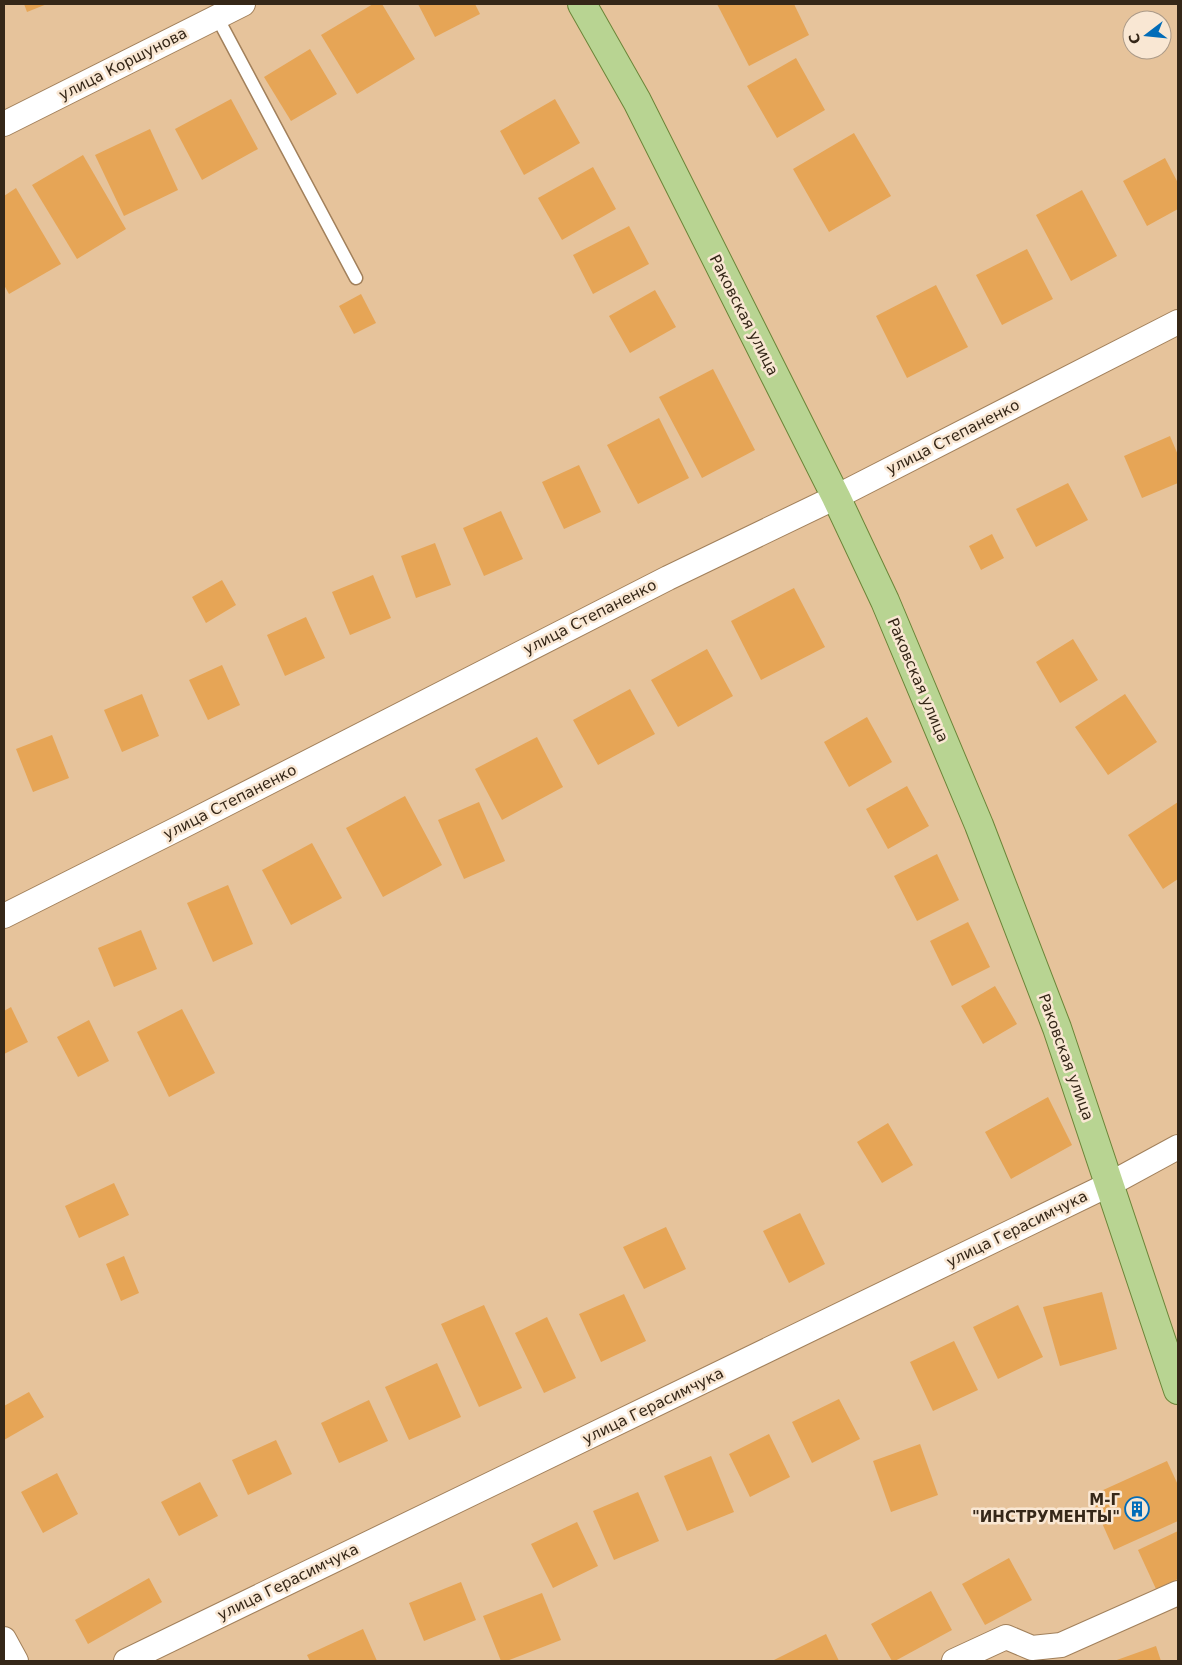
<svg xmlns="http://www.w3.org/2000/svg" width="1182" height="1665" font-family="'DejaVu Sans',sans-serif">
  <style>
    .building { fill: #e6a556 }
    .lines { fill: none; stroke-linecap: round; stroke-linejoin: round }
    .lane-casing { stroke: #a2805b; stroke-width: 15 }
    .street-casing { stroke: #a2805b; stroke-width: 26 }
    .primary-casing { stroke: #6b8538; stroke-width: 30 }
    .lane { stroke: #fff; stroke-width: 12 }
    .street { stroke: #fff; stroke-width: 24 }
    .primary { stroke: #b8d492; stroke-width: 28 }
    .labels { text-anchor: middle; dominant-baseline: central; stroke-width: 5; stroke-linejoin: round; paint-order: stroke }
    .street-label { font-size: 15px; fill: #352718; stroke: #f9e7d3 }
    .poi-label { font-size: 15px; font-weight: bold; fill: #352718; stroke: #f9e7d3; text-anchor: end }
  </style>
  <rect width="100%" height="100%" fill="#e6c39b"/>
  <!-- building -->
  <g class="building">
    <polygon points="24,4 47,4 27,12"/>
    <polygon points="373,4 382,4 415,59 357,94 321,35"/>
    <polygon points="418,4 475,4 480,14 435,37"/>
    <polygon points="717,4 794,4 809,35 749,66"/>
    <polygon points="310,49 337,94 291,121 264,77"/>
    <polygon points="796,58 825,110 777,138 747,86"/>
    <polygon points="231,99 258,149 202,180 175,129"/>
    <polygon points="555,99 580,143 524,175 500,131"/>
    <polygon points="150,129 178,190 124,216 95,155"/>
    <polygon points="854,133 891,196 829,232 793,169"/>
    <polygon points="83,155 126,229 77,259 32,185"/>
    <polygon points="1165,158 1178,183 1178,209 1147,226 1123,181"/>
    <polygon points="593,167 616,209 562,240 538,198"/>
    <polygon points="16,188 61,264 9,294 4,285 4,196"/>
    <polygon points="1082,190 1117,256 1071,281 1036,215"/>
    <polygon points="629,226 649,264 593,294 573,255"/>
    <polygon points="1027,249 1053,299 1002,325 976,275"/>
    <polygon points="936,285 968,347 907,378 876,316"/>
    <polygon points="655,290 676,327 630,353 609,316"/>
    <polygon points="361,294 376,323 354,334 339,306"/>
    <polygon points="713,369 755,450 702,478 659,397"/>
    <polygon points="659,418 689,478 638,504 607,445"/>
    <polygon points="1170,436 1178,455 1178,483 1142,498 1124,456"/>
    <polygon points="579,465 601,512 564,529 542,482"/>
    <polygon points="1068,483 1088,520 1036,547 1016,509"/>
    <polygon points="501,511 523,559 484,576 463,528"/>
    <polygon points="992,534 1004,558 981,570 969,546"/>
    <polygon points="435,543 451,585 416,598 401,556"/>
    <polygon points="373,575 391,618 350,635 332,592"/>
    <polygon points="222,580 236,605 206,623 192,597"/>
    <polygon points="794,588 825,647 761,680 731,621"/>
    <polygon points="306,617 325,658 285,676 267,635"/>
    <polygon points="1073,639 1098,680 1060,703 1036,662"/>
    <polygon points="707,649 733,696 678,727 651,680"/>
    <polygon points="222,665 240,705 208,720 189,680"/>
    <polygon points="630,689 655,734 598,765 573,720"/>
    <polygon points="142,694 159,736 122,752 104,710"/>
    <polygon points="1125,694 1157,742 1108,775 1075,727"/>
    <polygon points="867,717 892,762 849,787 824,742"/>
    <polygon points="52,735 69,778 33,792 16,749"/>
    <polygon points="537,737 563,787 502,820 475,769"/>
    <polygon points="907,786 929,826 888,849 866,809"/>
    <polygon points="405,796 442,865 383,897 346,828"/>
    <polygon points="479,802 505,861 464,879 438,820"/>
    <polygon points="1178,802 1178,879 1163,889 1128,835"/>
    <polygon points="312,843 342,898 291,925 262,870"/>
    <polygon points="937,854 959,900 917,921 894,876"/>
    <polygon points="228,885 253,944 213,962 187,903"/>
    <polygon points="968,922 990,967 952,986 930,941"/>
    <polygon points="141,930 157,969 114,987 98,948"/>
    <polygon points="995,986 1017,1024 983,1044 961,1006"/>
    <polygon points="11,1007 28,1042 4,1054 4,1011"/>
    <polygon points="182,1009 215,1073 169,1097 137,1032"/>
    <polygon points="89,1020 109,1061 78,1077 57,1037"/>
    <polygon points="1048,1097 1072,1145 1011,1179 985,1132"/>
    <polygon points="888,1123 913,1165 882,1183 857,1142"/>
    <polygon points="114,1183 129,1215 79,1238 65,1206"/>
    <polygon points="800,1213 825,1264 789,1283 763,1231"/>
    <polygon points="666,1227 686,1269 644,1289 623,1247"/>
    <polygon points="124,1256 139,1293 121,1301 106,1264"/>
    <polygon points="1102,1292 1117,1349 1060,1366 1043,1307"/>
    <polygon points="624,1294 646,1341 601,1362 579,1314"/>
    <polygon points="484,1305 522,1388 479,1407 441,1324"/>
    <polygon points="1018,1305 1043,1357 998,1379 973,1327"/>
    <polygon points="547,1317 576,1378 544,1393 515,1333"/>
    <polygon points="954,1341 978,1390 933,1411 910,1362"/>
    <polygon points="437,1363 461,1417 409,1440 385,1387"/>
    <polygon points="29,1392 44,1417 4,1440 4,1406"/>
    <polygon points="839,1399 860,1439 812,1463 792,1422"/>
    <polygon points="369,1400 388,1441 339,1463 321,1423"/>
    <polygon points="769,1434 790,1477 750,1497 729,1454"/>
    <polygon points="276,1440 292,1474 248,1495 232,1460"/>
    <polygon points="920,1444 938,1495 891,1512 873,1461"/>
    <polygon points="711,1456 734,1512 687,1531 664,1476"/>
    <polygon points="1167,1461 1178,1485 1178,1521 1114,1550 1090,1496"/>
    <polygon points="57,1473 78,1514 43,1533 21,1492"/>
    <polygon points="200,1482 218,1516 179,1536 161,1502"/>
    <polygon points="638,1492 659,1541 614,1560 593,1511"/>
    <polygon points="577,1522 598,1566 553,1588 531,1544"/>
    <polygon points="1178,1531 1178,1579 1156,1589 1138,1550"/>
    <polygon points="1009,1558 1032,1600 985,1625 962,1584"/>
    <polygon points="149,1578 162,1602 88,1644 75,1620"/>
    <polygon points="461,1582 476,1620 424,1641 409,1603"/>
    <polygon points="931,1591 952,1630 895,1661 892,1661 871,1624"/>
    <polygon points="542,1593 561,1640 507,1661 501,1661 483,1616"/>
    <polygon points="363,1629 377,1661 310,1661 307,1655"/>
    <polygon points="826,1634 839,1661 772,1661"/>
    <polygon points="1156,1646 1161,1661 1114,1661"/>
  </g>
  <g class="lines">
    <!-- lane casing -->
    <g class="lane-casing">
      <polyline id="lane" points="217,17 356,278"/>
    </g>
    <!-- street casing -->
    <g class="street-casing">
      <g id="street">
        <polyline points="4,124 243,4"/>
        <polyline points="4,916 181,827 668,578 836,497 1178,322"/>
        <polyline points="4,1639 16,1661"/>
        <polyline points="126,1661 1110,1184 1178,1147"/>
        <polyline points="954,1661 1006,1637 1032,1648 1061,1645 1178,1593"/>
      </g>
    </g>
    <!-- primary casing -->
    <g class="primary-casing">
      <polyline id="primary" points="582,4 637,101 836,497 885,601 979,825 1057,1028 1178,1390"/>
    </g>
    <!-- lane -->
    <use href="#lane" class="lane"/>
    <!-- street -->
    <use href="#street" class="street"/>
    <!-- primary -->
    <use href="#primary" class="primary"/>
  </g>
  <!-- icons -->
  <defs>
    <g id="building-ring" transform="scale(1.25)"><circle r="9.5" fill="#f9e7d3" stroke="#026cb8" stroke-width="1.5"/><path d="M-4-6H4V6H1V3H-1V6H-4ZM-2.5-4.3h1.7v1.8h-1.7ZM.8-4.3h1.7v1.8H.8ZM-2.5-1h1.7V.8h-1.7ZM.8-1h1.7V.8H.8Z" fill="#026cb8"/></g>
  </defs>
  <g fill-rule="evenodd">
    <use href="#building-ring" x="1137" y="1509"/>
  </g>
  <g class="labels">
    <!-- street labels -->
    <g class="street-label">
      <text transform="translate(123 64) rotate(-27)">улица Коршунова</text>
      <text transform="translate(744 315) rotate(63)">Раковская улица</text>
      <text transform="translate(953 437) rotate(-27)">улица Степаненко</text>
      <text transform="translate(590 617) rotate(-27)">улица Степаненко</text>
      <text transform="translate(918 680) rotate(67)">Раковская улица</text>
      <text transform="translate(230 802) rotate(-27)">улица Степаненко</text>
      <text transform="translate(1066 1057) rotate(70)">Раковская улица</text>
      <text transform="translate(1017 1229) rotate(-26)">улица Герасимчука</text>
      <text transform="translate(653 1406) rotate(-26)">улица Герасимчука</text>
      <text transform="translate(288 1582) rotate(-26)">улица Герасимчука</text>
    </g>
    <!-- poi labels -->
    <g class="poi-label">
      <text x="1120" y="1500">М-Г<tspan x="1120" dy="17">"ИНСТРУМЕНТЫ"</tspan></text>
    </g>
  </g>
  <!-- border -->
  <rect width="1182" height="1665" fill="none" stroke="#352718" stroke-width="10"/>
  <!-- north arrow -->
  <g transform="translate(1147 35) rotate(254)"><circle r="24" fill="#f9e7d3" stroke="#ab9a88"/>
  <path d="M0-4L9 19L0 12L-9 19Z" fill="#026cb8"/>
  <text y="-8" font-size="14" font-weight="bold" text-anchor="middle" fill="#352718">С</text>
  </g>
</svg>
